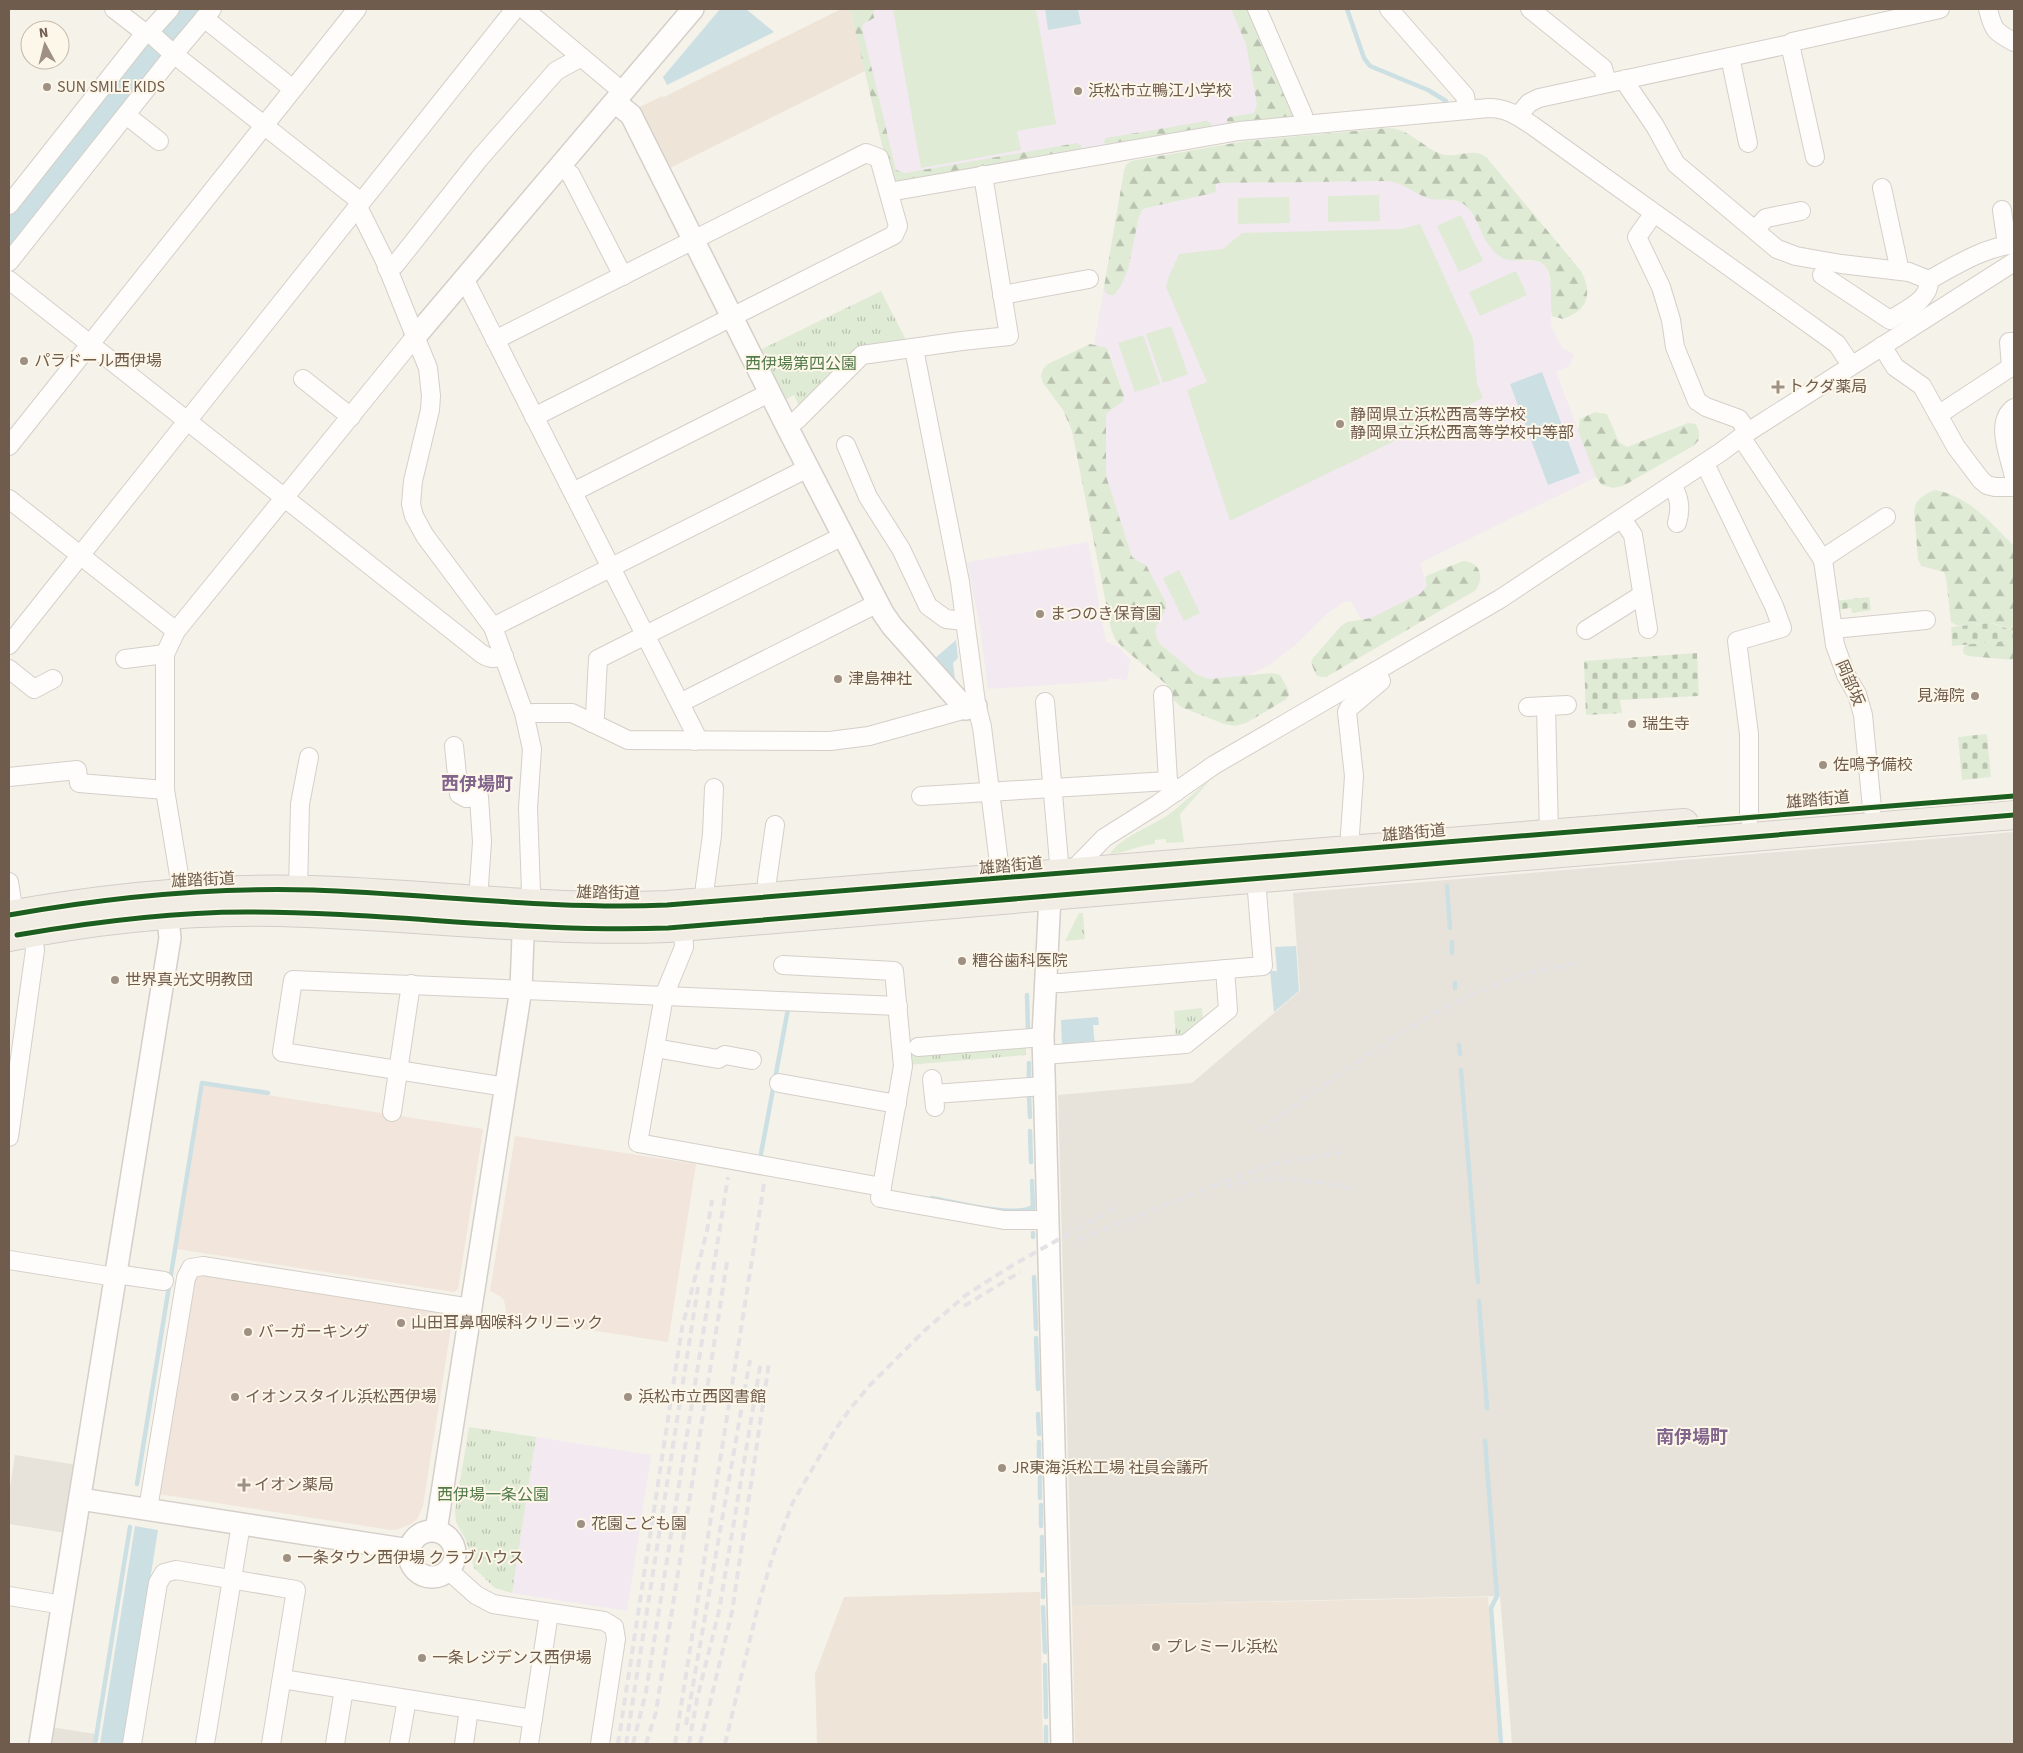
<svg xmlns="http://www.w3.org/2000/svg" width="2023" height="1753" font-family="'Source Sans 3','Noto Sans JP',sans-serif">
  <style>
    .residential { fill: #eee5d8 }
    .commercial { fill: #f2e5db }
    .industrial { fill: #e7e2da }
    .education { fill: #f2e9f1 }
    .grass { fill: #e0ebd6 }
    .forest { fill: url(#forest-firs) }
    .cemetery { fill: url(#cemetery-stones) }
    .park { fill: url(#park-tufts) }
    .water { fill: #cce0e4 }
    .lines { fill: none; stroke-linecap: round; stroke-linejoin: round }
    .stream { stroke: #cce0e4; stroke-width: 4.5 }
    .minor-casing { stroke: #d4cfc8; stroke-width: 20 }
    .tertiary-casing { stroke: #d4cfc8; stroke-width: 24 }
    .primary-casing { stroke: #d3cdc7; stroke-width: 30 }
    .minor { stroke: #fefdfc; stroke-width: 18 }
    .tertiary { stroke: #fefdfc; stroke-width: 21 }
    .primary { stroke: #f1ede5; stroke-width: 28 }
    .rail { stroke: #e4e2e4; stroke-width: 4; stroke-dasharray: 8 5; stroke-linecap: butt }
    .cycleway-casing { stroke: #fdf7ea; stroke-width: 8 }
    .cycleway { stroke: #1b5e20; stroke-width: 5 }
    .poi-dot { fill: #9f9084; stroke: #fdf7ea; stroke-width: 2 }
    .labels { text-anchor: middle; dominant-baseline: central; stroke-width: 4; stroke-linejoin: round; paint-order: stroke }
    .poi-label { font-size: 16px; fill: #705c4d; stroke: #fdf7ea; text-anchor: start }
    .park-label { font-size: 16px; fill: #537a49; stroke: #fdf7ea }
    .street-label { font-size: 16px; fill: #705c4d; stroke: #fdf7ea }
    .neighbourhood-label { font-size: 18px; font-weight: bold; fill: #82658c; stroke: #fdf7ea }
  </style>
  <defs>
    <pattern id="forest-firs" width="22" height="20" patternUnits="userSpaceOnUse" patternTransform="scale(1.25)"><rect width="22" height="20" fill="#e0ebd6"/><path d="M5 1l3.5 6h-7zM16 11l3.5 6h-7z" fill="#bac2b0"/></pattern>
    <pattern id="cemetery-stones" width="16" height="16" patternUnits="userSpaceOnUse" patternTransform="scale(1.25)"><rect width="16" height="16" fill="#e0ebd6"/><path d="M2 7V4a2 2 0 0 1 4 0v3zM10 15v-3a2 2 0 0 1 4 0v3z" fill="#bac2b0"/></pattern>
    <pattern id="park-tufts" width="24" height="20" patternUnits="userSpaceOnUse" patternTransform="scale(1.25)"><rect width="24" height="20" fill="#e0ebd6"/><path d="M3 7l-1-3M5 7V3M7 7l1-3M15 17l-1-3M17 17v-4M19 17l1-3" fill="none" stroke="#bac2b0"/></pattern>
  </defs>
  <rect width="100%" height="100%" fill="#f5f2ea"/>
  <!-- residential -->
  <g class="residential">
    <polygon points="841,9 850,9 865,71 668,169 638,108 662,96 664,97"/>
    <polygon points="1040,1592 1043,1744 817,1744 815,1674 844,1597"/>
    <polygon points="1488,1597 1499,1744 1075,1744 1072,1606"/>
  </g>
  <!-- commercial -->
  <g class="commercial">
    <polygon points="204,1085 483,1129 458,1289 454,1292 177,1249"/>
    <polygon points="515,1136 696,1164 668,1342 504,1317 506,1311 504,1300 500,1296 490,1291"/>
    <polygon points="199,1273 445,1311 452,1321 423,1506 417,1519 411,1524 398,1529 391,1530 159,1494 193,1280"/>
  </g>
  <!-- industrial -->
  <g class="industrial">
    <polygon points="2014,832 2014,1744 1512,1744 1500,1596 1072,1606 1058,1095 1192,1083 1300,991 1293,893"/>
    <polygon points="15,1455 77,1465 66,1533 9,1524 9,1494"/>
    <polygon points="51,1727 95,1734 93,1744 48,1744"/>
  </g>
  <!-- education -->
  <g class="education">
    <polygon points="850,9 1251,9 1294,116 895,182"/>
    <polygon points="1388,181 1400,184 1430,198 1461,202 1521,261 1535,261 1543,264 1547,270 1551,284 1551,326 1562,348 1574,354 1569,366 1556,372 1596,477 1420,563 1427,586 1421,593 1371,618 1361,619 1351,601 1344,602 1328,613 1295,645 1269,665 1245,677 1209,679 1196,674 1160,644 1156,638 1155,631 1156,623 1165,610 1142,563 1132,557 1107,481 1105,471 1106,414 1124,396 1110,353 1107,348 1094,345 1104,287 1126,235 1142,210 1146,208 1216,187 1219,183"/>
    <polygon points="1088,542 1106,642 1119,647 1130,660 1127,680 1109,678 1108,681 988,689 980,626 967,562"/>
    <polygon points="536,1437 651,1455 627,1611 512,1593"/>
  </g>
  <!-- grass -->
  <g class="grass">
    <polygon points="893,9 1036,9 1056,124 1017,131 1021,150 921,168"/>
    <polygon points="1379,195 1380,221 1328,222 1328,196"/>
    <polygon points="1289,197 1290,223 1238,224 1238,198"/>
    <polygon points="1461,215 1483,261 1459,272 1437,226"/>
    <polygon points="1420,224 1473,339 1477,384 1483,398 1230,521 1187,390 1207,382 1166,287 1169,276 1179,254 1223,249 1242,233 1402,229"/>
    <polygon points="1516,271 1527,295 1480,316 1469,292"/>
    <polygon points="1171,326 1188,374 1163,383 1146,334"/>
    <polygon points="1143,335 1160,384 1135,392 1118,343"/>
    <polygon points="1179,570 1200,613 1184,621 1163,578"/>
    <path d="M1212 778 1180 814 1184 842 1166 843V839L1155 840V844C1139 845 1126 853 1110 854 1119 838 1152 826 1168 815 1183 804 1197 790 1212 778Z"/>
  </g>
  <!-- forest -->
  <g class="forest">
    <polygon points="850,9 874,9 874,18 863,24 862,28 896,170 905,173 1077,143 1082,146 1081,149 895,182 890,179"/>
    <polygon points="1231,9 1251,9 1295,114 1294,116 1227,124 1227,119 1230,117 1254,113 1257,104 1246,44"/>
    <polygon points="1207,121 1212,124 1208,128 1108,145 1103,142 1106,138"/>
    <path d="M1389 128C1413 130 1424 150 1445 155 1459 157 1475 147 1487 158L1581 271C1593 294 1588 310 1563 319L1552 316C1549 303 1555 273 1543 264 1533 257 1516 263 1505 259 1482 249 1482 222 1467 207 1458 197 1443 201 1431 199 1416 195 1404 183 1388 181L1219 183 1216 184 1215 192 1213 193 1146 208 1142 210 1139 216 1128 269 1121 286 1114 295H1109L1105 292 1104 287 1124 171 1126 165 1131 161 1246 141Z"/>
    <path d="M1090 344 1107 348 1124 396 1123 401 1106 414V476L1132 557 1138 561 1146 565 1166 603C1167 620 1147 623 1160 644L1196 674 1209 679 1272 673 1280 675 1288 689 1289 695 1285 700 1246 723 1235 726 1224 724 1181 707 1172 698 1166 684 1122 647 1115 639 1111 629 1072 431 1063 410 1043 383 1041 376 1043 369 1048 364Z"/>
    <polygon points="1595,412 1607,414 1619,442 1627,447 1688,423 1696,424 1699,432 1699,440 1693,446 1623,486 1613,488 1602,485 1596,477 1578,431 1580,419"/>
    <path d="M1935 490C1969 496 1991 523 2014 546V631C2007 629 1999 624 1991 623 1978 622 1962 631 1951 622L1946 578 1944 572 1921 566 1918 559 1914 510C1916 499 1924 494 1935 490Z"/>
    <path d="M1463 561C1480 562 1485 577 1476 590L1326 677H1320L1316 675 1311 662 1313 658 1341 626 1347 622 1371 618 1421 593 1427 586 1425 577 1428 575Z"/>
    <polygon points="2014,640 2014,660 1968,656 1964,654 1963,650 1964,646 1968,644"/>
  </g>
  <!-- cemetery -->
  <g class="cemetery">
    <polygon points="1869,597 1871,610 1852,613 1851,608 1836,610 1835,601"/>
    <polygon points="1991,623 2014,631 2014,640 1952,646 1951,627"/>
    <polygon points="1697,653 1699,696 1620,700 1622,713 1586,715 1584,661"/>
    <polygon points="1987,734 1991,777 1962,780 1958,737"/>
  </g>
  <!-- park -->
  <g class="park">
    <polygon points="881,291 907,342 859,349 800,408 794,395 785,400 760,350"/>
    <polygon points="1079,913 1083,913 1085,939 1065,941"/>
    <polygon points="1202,1008 1203,1023 1176,1040 1174,1011"/>
    <polygon points="1026,1043 1026,1055 908,1065 907,1053"/>
    <polygon points="469,1427 536,1437 512,1593 495,1588 474,1568 466,1540 456,1522 455,1511"/>
  </g>
  <!-- water -->
  <g class="water">
    <polygon points="177,9 204,9 9,252 9,215 147,42"/>
    <polygon points="720,9 746,9 774,32 667,85 663,77"/>
    <polygon points="1045,9 1078,9 1081,24 1048,30"/>
    <polygon points="1542,372 1580,473 1548,485 1510,384"/>
    <polygon points="956,640 958,658 953,663 955,679 952,682 933,660"/>
    <polygon points="1296,946 1299,991 1274,1012 1270,971 1277,971 1275,947"/>
    <polygon points="1098,1017 1099,1025 1093,1025 1095,1045 1062,1047 1061,1020"/>
    <polygon points="135,1526 158,1530 124,1744 100,1744"/>
  </g>
  <g class="lines">
    <!-- stream -->
    <g class="stream">
      <polyline points="1347,9 1364,58 1370,66 1428,90 1446,101"/>
      <polyline points="1447,886 1450,928"/>
      <polyline points="1452,942 1452,953"/>
      <polyline points="1455,983 1455,988"/>
      <polyline points="1027,995 1028,1031"/>
      <polyline points="1459,1045 1460,1054"/>
      <polyline points="1029,1063 1029,1078"/>
      <polyline points="1461,1070 1478,1282"/>
      <polyline points="1029,1095 1030,1117"/>
      <polyline points="1030,1131 1031,1162"/>
      <polyline points="760,1159 788,1009"/>
      <polyline points="1032,1181 1033,1208"/>
      <path d="M932 1198C954 1202 1015 1218 1033 1207"/>
      <polyline points="1033,1233 1033,1237"/>
      <polyline points="1034,1277 1036,1329"/>
      <polyline points="1479,1301 1487,1408"/>
      <polyline points="1036,1338 1038,1389"/>
      <polyline points="1038,1414 1039,1434"/>
      <polyline points="1485,1441 1497,1596 1491,1608 1501,1744"/>
      <polyline points="1039,1442 1039,1463"/>
      <polyline points="1040,1476 1040,1498"/>
      <polyline points="137,1484 202,1083 268,1093"/>
      <polyline points="1041,1505 1041,1526"/>
      <polyline points="1042,1537 1042,1571"/>
      <polyline points="1043,1579 1043,1597"/>
      <polyline points="1043,1607 1045,1652"/>
      <polyline points="1045,1665 1046,1717"/>
      <polyline points="1046,1727 1046,1744"/>
      <polyline points="95,1744 130,1527"/>
    </g>
    <!-- minor casing -->
    <g class="minor-casing">
      <g id="minor">
        <polyline points="114,9 145,33"/>
        <polyline points="524,9 623,92"/>
        <polyline points="1257,9 1303,115 1304,124"/>
        <polyline points="1389,9 1465,96 1467,110"/>
        <polyline points="1530,9 1603,68 1607,83"/>
        <path d="M1988 9C1993 30 1995 32 2014 42"/>
        <polyline points="204,18 293,89"/>
        <polyline points="149,32 170,9"/>
        <polyline points="1790,44 1815,157"/>
        <polyline points="1730,57 1748,143"/>
        <path d="M1626 79 1627 85 1655 126 1676 164 1777 249 1796 256 1841 264 1909 272 1929 280C1956 265 1983 248 2014 244"/>
        <polyline points="126,115 159,141"/>
        <polyline points="1518,116 1529,103 1539,98 1790,44 1792,42 1940,9"/>
        <polyline points="561,166 571,175 623,276"/>
        <polyline points="1882,188 1898,262 1897,270"/>
        <path d="M889 192 1239 131 1489 108C1507 108 1518 116 1533 126L1837 344 1851 365"/>
        <polyline points="9,205 145,33 149,32 171,52 361,202"/>
        <polyline points="356,209 361,213 384,259 428,368 431,396 430,410 413,481 411,504 414,516 425,536 493,627 524,713 532,749 528,808 531,891 525,903"/>
        <polyline points="2002,210 2007,245"/>
        <polyline points="1654,213 1637,237 1661,287 1671,320 1675,347 1697,401 1706,407 1739,419 1748,432"/>
        <polyline points="1755,230 1766,218 1801,211"/>
        <polyline points="9,262 174,54 212,9"/>
        <polyline points="387,268 395,265 479,159 556,71 576,60 580,56"/>
        <path d="M1822 275 1890 320C1905 310 1930 301 1929 280"/>
        <path d="M9 280 482 654C490 659 495 659 504 656"/>
        <polyline points="463,283 469,288 695,733 695,741"/>
        <polyline points="1002,295 1089,279"/>
        <polyline points="495,340 866,153 879,158 898,226 894,235 534,417"/>
        <polyline points="1882,346 1895,367 1922,386 1956,447 1981,480 1987,485 1995,487 2011,487 2014,482"/>
        <polyline points="915,354 960,582 976,703 982,727 1001,879"/>
        <polyline points="303,379 351,417"/>
        <path d="M2014 408C1994 422 2010 457 2014 477"/>
        <polyline points="1938,415 2011,367 2009,342 2014,342"/>
        <polyline points="786,425 797,420 862,355 962,341 1009,336 983,175"/>
        <polyline points="1741,437 1823,560 1835,645 1846,675 1857,694 1863,715 1872,808"/>
        <polyline points="846,445 868,497 901,549 928,606 946,619 965,621"/>
        <polyline points="9,446 357,9"/>
        <polyline points="1703,464 1709,472 1774,606 1782,628 1737,641 1749,734 1749,818"/>
        <path d="M1672 485C1680 498 1681 509 1677 523"/>
        <polyline points="573,492 769,393"/>
        <polyline points="9,499 176,631"/>
        <polyline points="1622,519 1633,535 1648,629"/>
        <polyline points="1822,559 1886,517"/>
        <polyline points="493,627 808,468"/>
        <polyline points="1833,629 1926,620"/>
        <polyline points="1586,630 1637,598 1643,597"/>
        <polyline points="9,645 515,9"/>
        <polyline points="125,659 165,654"/>
        <polyline points="9,669 34,689 53,679"/>
        <polyline points="1163,695 1168,781"/>
        <polyline points="1045,702 1060,874"/>
        <polyline points="680,703 878,603"/>
        <polyline points="1546,706 1549,834"/>
        <polyline points="1528,707 1567,705"/>
        <polyline points="525,715 533,713 572,713 628,740 830,741 869,736 966,709"/>
        <polyline points="592,723 595,716 598,659 843,536"/>
        <polyline points="454,746 459,794 466,798 479,797 482,842 478,900"/>
        <polyline points="9,777 77,770 79,783 165,790"/>
        <polyline points="921,796 1168,781 1176,792"/>
        <polyline points="1352,850 1350,834 1354,776 1347,712 1349,708 1381,681 1376,671"/>
        <polyline points="1070,873 1104,838 1158,804 1214,765 1500,599 1721,452 1748,432 2014,262"/>
        <polyline points="9,882 14,914"/>
        <polyline points="298,890 300,804 309,757"/>
        <polyline points="182,893 165,790 165,654 176,631 415,337"/>
        <polyline points="769,897 767,881 775,825"/>
        <polyline points="706,903 705,886 712,835 714,788"/>
        <polyline points="683,927 684,947 664,996 638,1143 882,1187"/>
        <polyline points="783,965 894,971 903,1066 880,1198 1004,1220 1048,1220"/>
        <polyline points="1046,983 1061,983 1263,966 1256,879"/>
        <polyline points="918,1047 1043,1037"/>
        <polyline points="655,1048 718,1059 725,1055 752,1060"/>
        <polyline points="1044,1055 1186,1044 1228,1010 1225,969"/>
        <polyline points="932,1079 935,1107"/>
        <polyline points="779,1083 897,1104"/>
        <polyline points="506,1087 282,1052 293,980 898,1006"/>
        <polyline points="934,1094 1044,1086"/>
        <polyline points="392,1112 411,984"/>
        <polyline points="9,1137 35,950 32,932"/>
        <polyline points="9,1260 115,1277"/>
        <polyline points="116,1274 164,1281"/>
        <polyline points="148,1509 186,1278 191,1268 203,1266 471,1308"/>
        <polyline points="448,1570 476,1595 493,1604 604,1621 614,1627 616,1639 600,1744"/>
        <polyline points="9,1596 63,1605"/>
        <polyline points="282,1679 533,1719"/>
        <polyline points="132,1744 158,1583 164,1573 176,1570 296,1590 271,1744"/>
        <polyline points="205,1744 241,1524"/>
        <polyline points="335,1744 344,1689"/>
        <polyline points="399,1744 407,1699"/>
        <polyline points="464,1744 469,1709"/>
        <polyline points="529,1744 549,1613"/>
      </g>
    </g>
    <!-- tertiary casing -->
    <g class="tertiary-casing">
      <g id="tertiary">
        <polyline points="615,102 631,115 786,425 883,613 892,626 966,709 976,706"/>
        <polyline points="415,337 693,9"/>
        <polyline points="1058,886 1050,896 1043,1036 1062,1744"/>
        <polyline points="80,1499 410,1550"/>
        <polyline points="436,1531 521,989 524,910"/>
        <circle cx="432" cy="1554" r="23"/>
        <polyline points="40,1744 170,938 166,900"/>
      </g>
    </g>
    <!-- primary casing -->
    <g class="primary-casing">
      <g id="primary">
        <path d="M9 915C109 897 210 887 313 890 431 894 549 910 667 905L1684 823"/>
        <path d="M9 937C97 919 189 910 279 912 409 915 538 933 668 928L2014 815"/>
      </g>
    </g>
    <!-- minor -->
    <use href="#minor" class="minor"/>
    <!-- tertiary -->
    <use href="#tertiary" class="tertiary"/>
    <!-- primary -->
    <use href="#primary" class="primary"/>
    <!-- rail -->
    <g class="rail">
      <path d="M1260 1130C1339 1076 1418 1012 1510 979 1532 971 1556 967 1580 963"/>
      <path d="M1226 1186C1271 1174 1313 1179 1356 1190"/>
      <polyline points="1078,1240 1241,1175 1276,1163 1341,1153"/>
      <polyline points="964,1306 1020,1272"/>
      <polyline points="686,1725 750,1360"/>
      <polyline points="618,1744 682,1328 707,1231 712,1200"/>
      <polyline points="626,1744 698,1287"/>
      <polyline points="633,1744 646,1692 728,1177"/>
      <polyline points="646,1744 656,1712 727,1262"/>
      <polyline points="675,1744 764,1184"/>
      <polyline points="689,1744 697,1699 719,1611 761,1361"/>
      <polyline points="700,1744 732,1612 769,1363"/>
      <polyline points="725,1744 758,1606 773,1555 793,1502 835,1430 850,1409 870,1385 924,1331 966,1295 1013,1265 1120,1205"/>
    </g>
    <!-- cycleway casing -->
    <g class="cycleway-casing">
      <g id="cycleway">
        <path d="M9 915C109 897 210 887 313 890 431 894 549 910 667 905L2014 796"/>
        <path d="M17 935C93 922 169 912 246 912 387 912 527 933 668 928L2014 815"/>
      </g>
    </g>
    <!-- cycleway -->
    <use href="#cycleway" class="cycleway"/>
  </g>
  <!-- markers -->
  <g class="poi-dot">
    <circle cx="47" cy="87" r="5"/>
    <circle cx="1078" cy="91" r="5"/>
    <circle cx="24" cy="361" r="5"/>
    <path d="M1775.5 379.5h5v5h5v5h-5v5h-5v-5h-5v-5h5z"/>
    <circle cx="1340" cy="424" r="5"/>
    <circle cx="1040" cy="614" r="5"/>
    <circle cx="838" cy="679" r="5"/>
    <circle cx="1975" cy="696" r="5"/>
    <circle cx="1632" cy="724" r="5"/>
    <circle cx="1823" cy="765" r="5"/>
    <circle cx="962" cy="961" r="5"/>
    <circle cx="115" cy="980" r="5"/>
    <circle cx="401" cy="1323" r="5"/>
    <circle cx="248" cy="1332" r="5"/>
    <circle cx="235" cy="1397" r="5"/>
    <circle cx="628" cy="1397" r="5"/>
    <circle cx="1002" cy="1468" r="5"/>
    <path d="M241.5 1477.5h5v5h5v5h-5v5h-5v-5h-5v-5h5z"/>
    <circle cx="581" cy="1524" r="5"/>
    <circle cx="287" cy="1558" r="5"/>
    <circle cx="1156" cy="1647" r="5"/>
    <circle cx="422" cy="1658" r="5"/>
  </g>
  <g class="labels">
    <!-- poi labels -->
    <g class="poi-label">
      <text x="57" y="87">SUN SMILE KIDS</text>
      <text x="1088" y="91">浜松市立鴨江小学校</text>
      <text x="34" y="361">パラドール西伊場</text>
      <text x="1788" y="387">トクダ薬局</text>
      <text x="1350" y="415">静岡県立浜松西高等学校<tspan x="1350" dy="18">静岡県立浜松西高等学校中等部</tspan></text>
      <text x="1050" y="614">まつのき保育園</text>
      <text x="848" y="679">津島神社</text>
      <text x="1965" y="696" text-anchor="end">見海院</text>
      <text x="1642" y="724">瑞生寺</text>
      <text x="1833" y="765">佐鳴予備校</text>
      <text x="972" y="961">糟谷歯科医院</text>
      <text x="125" y="980">世界真光文明教団</text>
      <text x="411" y="1323">山田耳鼻咽喉科クリニック</text>
      <text x="258" y="1332">バーガーキング</text>
      <text x="245" y="1397">イオンスタイル浜松西伊場</text>
      <text x="638" y="1397">浜松市立西図書館</text>
      <text x="1012" y="1468">JR東海浜松工場 社員会議所</text>
      <text x="254" y="1485">イオン薬局</text>
      <text x="591" y="1524">花園こども園</text>
      <text x="297" y="1558">一条タウン西伊場 クラブハウス</text>
      <text x="1166" y="1647">プレミール浜松</text>
      <text x="432" y="1658">一条レジデンス西伊場</text>
    </g>
    <!-- park labels -->
    <g class="park-label">
      <text x="801" y="364">西伊場第四公園</text>
      <text x="493" y="1495">西伊場一条公園</text>
    </g>
    <!-- street labels -->
    <g class="street-label">
      <text transform="translate(1850 683) rotate(67)">岡部坂</text>
      <text transform="translate(1818 800) rotate(-5)">雄踏街道</text>
      <text transform="translate(1414 833) rotate(-5)">雄踏街道</text>
      <text transform="translate(1011 866) rotate(-5)">雄踏街道</text>
      <text transform="translate(203 880) rotate(-3)">雄踏街道</text>
      <text transform="translate(608 893) rotate(1)">雄踏街道</text>
    </g>
    <!-- neighbourhood labels -->
    <g class="neighbourhood-label">
      <text x="477" y="784">西伊場町</text>
      <text x="1692" y="1437">南伊場町</text>
    </g>
  </g>
  <!-- border -->
  <rect width="2023" height="1753" fill="none" stroke="#705c4d" stroke-width="20"/>
  <!-- north arrow -->
  <g transform="translate(45 45) rotate(353)"><circle r="24" fill="#fdf7ea" stroke="#c5b9ab"/>
  <path d="M0-4L9 19L0 12L-9 19Z" fill="#9f9084"/>
  <text y="-8" font-size="14" font-weight="bold" text-anchor="middle" fill="#705c4d">N</text>
  </g>
</svg>
